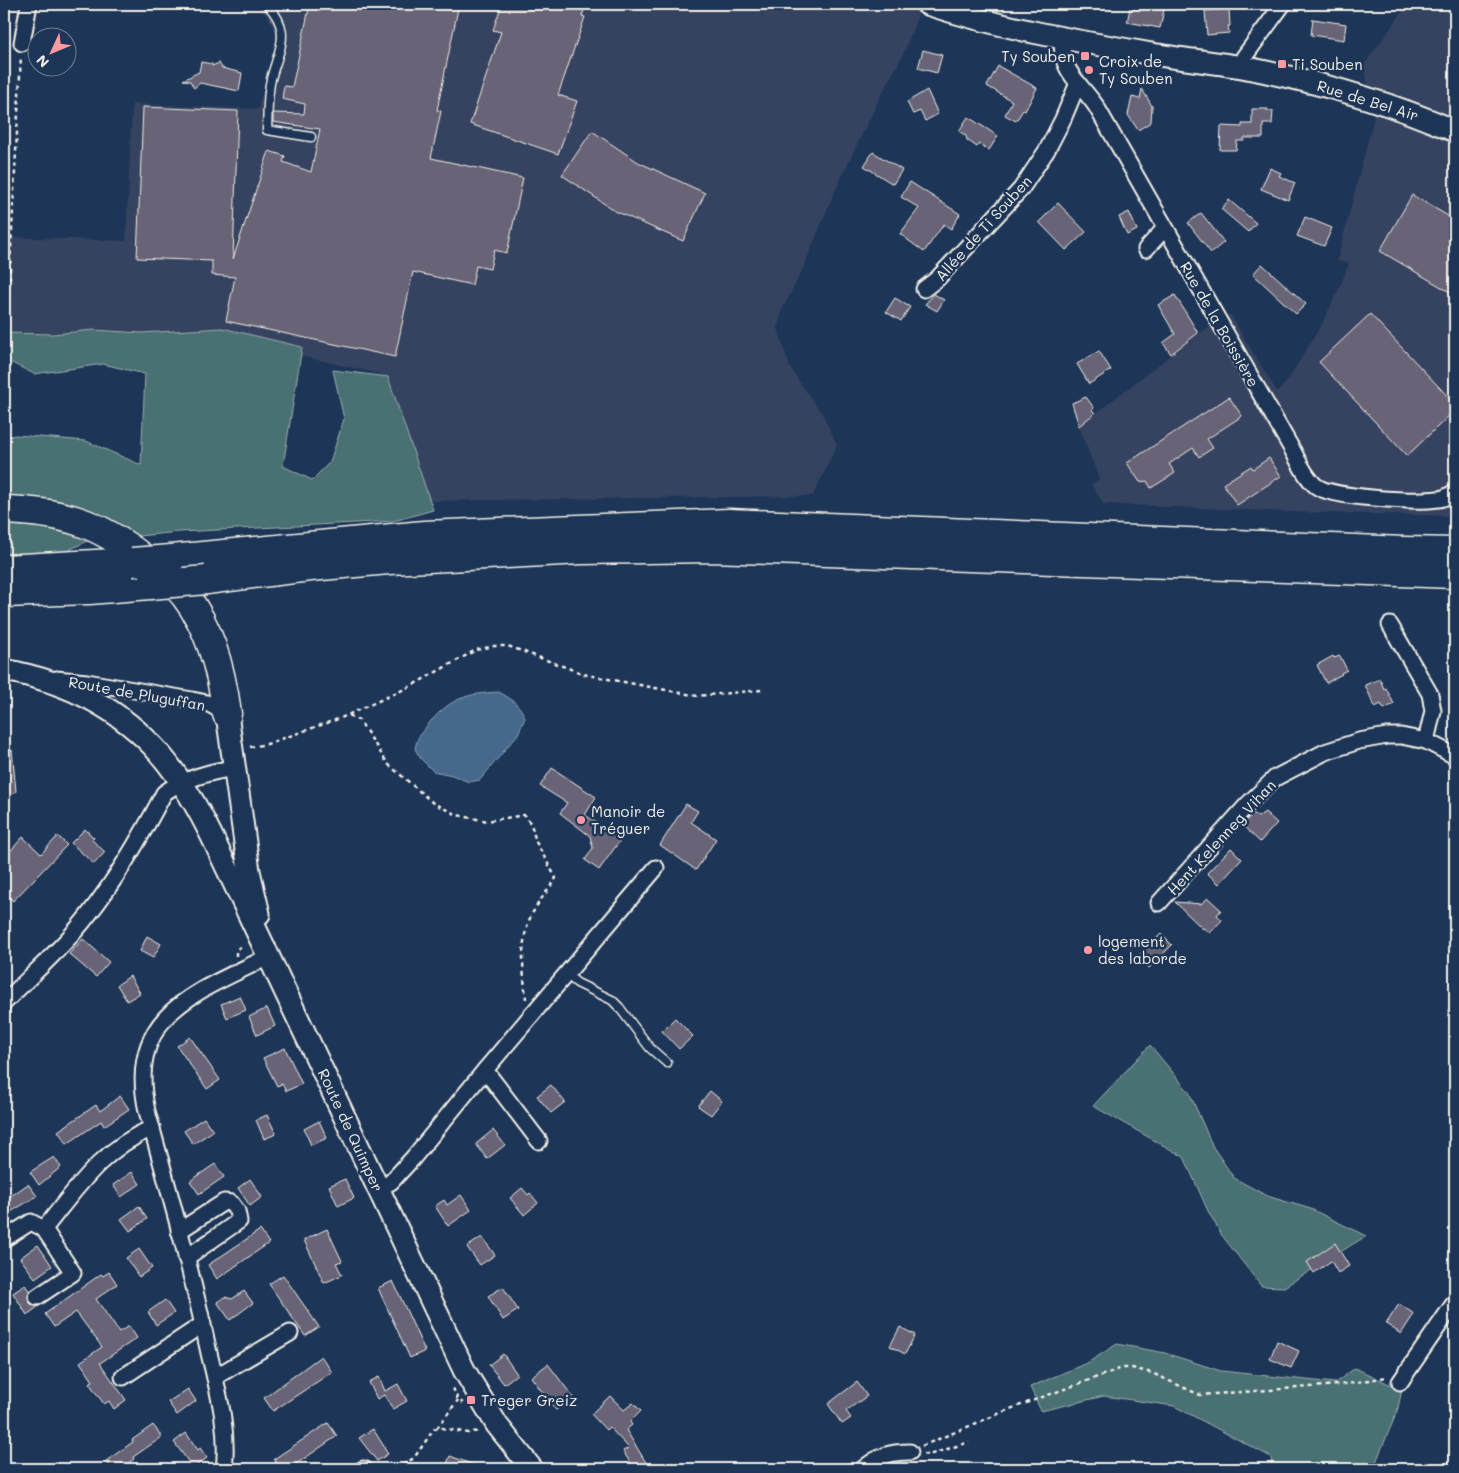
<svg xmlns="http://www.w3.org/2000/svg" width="1459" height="1473" font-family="Mali,sans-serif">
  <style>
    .built { fill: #344360 }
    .green { fill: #486f73; stroke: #9eb0ae }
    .water { fill: #46688d; stroke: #8c9fb1 }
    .building { fill: #686376; stroke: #f4f1e8 }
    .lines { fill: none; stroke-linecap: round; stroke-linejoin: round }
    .lane-casing { stroke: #f4f1e8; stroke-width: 11 }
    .street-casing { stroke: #f4f1e8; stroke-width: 19 }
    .secondary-casing { stroke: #f4f1e8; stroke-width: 25 }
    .highway-casing { stroke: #f4f1e8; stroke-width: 31 }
    .path { stroke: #f4f1e8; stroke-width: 2.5; stroke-dasharray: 4 4; stroke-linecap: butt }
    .lane { stroke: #1d3557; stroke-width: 8 }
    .street { stroke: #1d3557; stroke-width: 15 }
    .secondary { stroke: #1d3557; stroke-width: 21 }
    .highway { stroke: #1d3557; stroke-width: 28 }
    .highway-bridge-casing { stroke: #f4f1e8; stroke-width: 31; stroke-linecap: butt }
    .highway-bridge { stroke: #1d3557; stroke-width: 28 }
    .poi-dot { fill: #ff9aa2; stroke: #1d3557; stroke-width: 2 }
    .labels { text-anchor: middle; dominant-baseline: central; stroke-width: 5; stroke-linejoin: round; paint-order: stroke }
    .poi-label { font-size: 15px; fill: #f4f1e8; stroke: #1d3557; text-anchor: start }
    .street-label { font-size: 15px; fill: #f4f1e8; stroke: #1d3557 }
  </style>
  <rect width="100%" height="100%" fill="#1d3557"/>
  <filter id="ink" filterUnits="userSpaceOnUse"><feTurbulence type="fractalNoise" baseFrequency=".02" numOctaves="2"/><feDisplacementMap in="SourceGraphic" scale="10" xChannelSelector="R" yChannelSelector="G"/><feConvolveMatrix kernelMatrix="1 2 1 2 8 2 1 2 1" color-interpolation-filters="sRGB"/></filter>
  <g filter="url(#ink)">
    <!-- built -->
    <g class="built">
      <polygon points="254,4 922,4 903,55 880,97 835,191 801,273 782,310 778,328 790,368 823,415 837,445 813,496 425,501 380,374 238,342 184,336 4,359 9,237 126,241 132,104 258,109 276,40 275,30 269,18"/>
      <polygon points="1408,4 1455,4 1455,516 1290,512 1104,504 1091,485 1099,479 1079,426 1198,334 1230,314 1277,392 1286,383 1322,324 1341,284 1349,263 1337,261 1374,117 1364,65"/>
    </g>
    <!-- green -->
    <g class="green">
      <polygon points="222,328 302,347 283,466 312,480 330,462 344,419 333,370 388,377 433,510 394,521 179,532 87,541 57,556 4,554 4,437 16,435 86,441 141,465 145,374 103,364 34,374 4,359 4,333 53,334 94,330 141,333"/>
      <polygon points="1150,1045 1189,1092 1213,1147 1234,1178 1267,1196 1311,1209 1366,1236 1284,1287 1261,1286 1221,1234 1208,1211 1184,1157 1093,1106"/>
      <polygon points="1117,1344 1165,1353 1221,1371 1335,1383 1355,1368 1402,1390 1397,1412 1373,1469 1272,1469 1271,1457 1174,1406 1104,1396 1041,1411 1030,1387 1089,1362"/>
    </g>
    <!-- water -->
    <path class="water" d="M499 692C510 698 521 705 525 718L518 734 480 780 469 782 452 775 433 771 421 759 415 749C417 736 422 732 430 722 453 697 466 694 499 692Z"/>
    <!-- building -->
    <g class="building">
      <polygon points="310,4 459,4 437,110 441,111 431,158 523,178 507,253 494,250 490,269 476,266 472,285 413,272 395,357 226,321 235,277 212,275 212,261 137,258 143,107 238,111 233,259 269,151 285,156 283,162 311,172 320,129 273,122 273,113 304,114 305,104 282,99 284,86 292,87"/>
      <polygon points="502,4 578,4 585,7 582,16 585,17 558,95 577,101 558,154 470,124 501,32 493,30"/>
      <polygon points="1131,4 1164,10 1160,28 1127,22"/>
      <polygon points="1229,9 1230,26 1228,26 1229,33 1207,35 1205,11"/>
      <polygon points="1313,19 1346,24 1344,40 1311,35"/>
      <polygon points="923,50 942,55 937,73 918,68"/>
      <polygon points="201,62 212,64 212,66 219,63 222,68 242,73 239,91 200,83 194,88 190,81 183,80 199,72"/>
      <polygon points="998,66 1037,88 1025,111 1023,110 1016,121 1005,115 1012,101 987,86"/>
      <polygon points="1142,89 1152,106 1151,122 1138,130 1128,115 1132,97 1140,99"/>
      <polygon points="927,90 938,114 925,121 920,111 913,114 907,102"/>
      <polygon points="1252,109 1268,109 1267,111 1273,111 1272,124 1263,124 1263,138 1244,138 1244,141 1237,141 1236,150 1220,150 1221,126 1242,127 1242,124 1252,124"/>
      <polygon points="968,117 998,136 989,150 979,144 977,147 967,140 966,136 959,131"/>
      <polygon points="592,131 638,162 705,193 683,241 615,211 562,175"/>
      <polygon points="873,152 902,170 893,184 864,166"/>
      <polygon points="1270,168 1281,173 1279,176 1295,183 1288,200 1261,189"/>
      <polygon points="910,182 960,214 951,229 944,224 924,252 900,234 919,208 901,197"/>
      <polygon points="1412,195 1455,220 1455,295 1380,251"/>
      <polygon points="1229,200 1256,223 1248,232 1221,209"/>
      <polygon points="1058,203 1086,232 1066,250 1039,222"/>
      <polygon points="1129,212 1137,230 1127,235 1119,217"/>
      <polygon points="1201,213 1224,242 1211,253 1188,223"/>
      <polygon points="1305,217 1332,228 1324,246 1297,236"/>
      <polygon points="1262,264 1306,304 1296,314 1253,274"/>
      <polygon points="934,294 944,300 937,311 925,304"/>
      <polygon points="1175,295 1198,333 1171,354 1163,343 1175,334 1158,305"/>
      <polygon points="895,298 910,307 901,321 886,312"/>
      <polygon points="1370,314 1455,404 1455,410 1407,456 1319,362"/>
      <polygon points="1099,351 1111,370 1089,384 1077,364"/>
      <polygon points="1086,397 1094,408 1092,410 1095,413 1079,426 1072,403"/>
      <polygon points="1229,397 1242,416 1207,439 1213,448 1199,457 1193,448 1169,464 1175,473 1151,488 1147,481 1140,482 1127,463"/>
      <polygon points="1269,458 1281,476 1237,505 1223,484 1251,466 1253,469"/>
      <polygon points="1333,656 1334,658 1340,656 1347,670 1341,673 1342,674 1326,683 1317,665"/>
      <polygon points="1380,679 1384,689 1386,688 1394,704 1384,709 1381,704 1375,707 1365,685"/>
      <polygon points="12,750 16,791 4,803 4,751"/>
      <polygon points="552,768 596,797 585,815 621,839 599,870 585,860 593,848 590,836 560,813 567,803 540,786"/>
      <polygon points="686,804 698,811 691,822 716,839 696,870 660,845"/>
      <polygon points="1265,812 1277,823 1260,842 1242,825 1253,813 1258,817"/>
      <polygon points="85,829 94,838 92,840 105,852 94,864 71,843"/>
      <polygon points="58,836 67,845 13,901 4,892 4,858 23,837 41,854"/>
      <polygon points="1231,848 1242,859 1219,884 1207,873"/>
      <polygon points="1208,898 1221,910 1217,915 1222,920 1210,933 1204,928 1203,929 1175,902 1201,904"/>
      <polygon points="1161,934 1172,945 1149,968 1138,956"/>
      <polygon points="147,936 161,944 153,958 140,951"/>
      <polygon points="83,939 109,962 96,977 69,954"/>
      <polygon points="130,976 140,993 127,1001 117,985"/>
      <polygon points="240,996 246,1010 227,1018 221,1004"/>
      <polygon points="267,1008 275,1026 257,1035 249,1017"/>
      <polygon points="675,1018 693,1036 679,1049 662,1031"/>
      <polygon points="190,1037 220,1080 207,1089 177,1046"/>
      <polygon points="285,1048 302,1084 286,1091 282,1084 277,1086 263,1058"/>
      <polygon points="551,1085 565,1102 551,1113 537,1096"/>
      <polygon points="710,1091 722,1101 711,1115 698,1106"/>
      <polygon points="120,1096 129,1109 104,1126 101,1121 67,1144 58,1131 96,1105 100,1111"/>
      <polygon points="267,1115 276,1134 264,1139 256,1120"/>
      <polygon points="204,1118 213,1131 193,1144 184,1131"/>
      <polygon points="319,1121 327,1138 311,1145 304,1129"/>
      <polygon points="493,1130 505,1145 487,1159 476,1144"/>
      <polygon points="54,1157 61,1167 39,1185 30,1172"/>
      <polygon points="215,1164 224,1177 199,1194 190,1181"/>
      <polygon points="132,1172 140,1184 121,1197 113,1185"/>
      <polygon points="250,1179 262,1197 250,1206 238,1188"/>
      <polygon points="345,1179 354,1198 338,1206 329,1186"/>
      <polygon points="28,1184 37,1196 4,1216 4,1201"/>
      <polygon points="522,1188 528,1195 530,1193 538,1203 524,1215 510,1198"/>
      <polygon points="461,1195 471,1210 448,1226 435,1206 444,1200 447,1205"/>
      <polygon points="139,1206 147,1219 130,1231 121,1219"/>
      <polygon points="327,1229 342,1261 336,1263 342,1275 324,1283 304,1240"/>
      <polygon points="260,1230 269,1243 217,1279 208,1265"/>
      <polygon points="482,1237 495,1255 480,1265 467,1247"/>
      <polygon points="1335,1243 1349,1266 1338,1273 1331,1261 1314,1273 1307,1262"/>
      <polygon points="38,1245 52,1266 35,1278 20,1258"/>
      <polygon points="139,1249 152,1268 139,1277 126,1258"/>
      <polygon points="109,1272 117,1284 96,1299 119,1332 129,1326 137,1338 100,1363 126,1400 114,1409 109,1401 104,1404 89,1383 93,1381 80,1362 102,1347 76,1312 54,1327 45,1314 101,1274 103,1276"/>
      <polygon points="283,1275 319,1327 305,1336 269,1284"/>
      <polygon points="393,1281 425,1351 410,1358 378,1288"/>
      <polygon points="25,1285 30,1292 28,1297 30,1303 33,1306 39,1306 27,1315 13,1293"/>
      <polygon points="503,1287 518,1310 503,1320 488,1296"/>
      <polygon points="244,1291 253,1303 230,1320 217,1302 225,1297 232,1299"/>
      <polygon points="165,1300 174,1313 156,1325 148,1312"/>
      <polygon points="1399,1304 1414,1314 1401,1334 1386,1324"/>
      <polygon points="900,1327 915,1335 905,1354 890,1346"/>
      <polygon points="1277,1341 1299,1351 1291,1368 1270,1359"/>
      <polygon points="503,1354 517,1374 504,1384 489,1365"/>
      <polygon points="321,1356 332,1372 273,1411 264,1398"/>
      <polygon points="548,1364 573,1397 556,1410 531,1377"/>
      <polygon points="379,1377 385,1391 398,1384 407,1401 393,1409 384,1395 377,1399 369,1382"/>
      <polygon points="857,1382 867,1396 846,1411 851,1418 842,1424 828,1404"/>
      <polygon points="188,1389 196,1401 177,1415 168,1402"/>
      <polygon points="610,1396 624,1410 633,1403 641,1411 630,1422 632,1425 626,1430 650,1469 634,1469 623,1451 629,1448 609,1427 606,1430 591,1414"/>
      <polygon points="328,1423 337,1436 289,1469 281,1469 274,1459"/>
      <polygon points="153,1425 162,1437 133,1457 134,1459 120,1469 112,1469 106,1461 133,1442 132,1440"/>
      <polygon points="373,1429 385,1448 384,1448 388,1454 377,1461 359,1438"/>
      <polygon points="186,1433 198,1450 200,1448 207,1458 193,1468 174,1442"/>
      <polygon points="450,1456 482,1468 482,1469 445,1469"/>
    </g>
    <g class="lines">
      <!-- lane casing -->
      <g class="lane-casing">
        <g id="lane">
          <path d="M267 4C293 32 279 48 271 79 267 95 268 113 267 130L311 137"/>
          <polyline points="567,975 577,983 612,1000 619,1007 650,1048 667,1063"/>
        </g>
      </g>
      <!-- street casing -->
      <g class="street-casing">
        <g id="street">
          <path d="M1063 38C1058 69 1080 83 1096 106L1289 444C1297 457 1304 476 1316 486 1331 498 1417 502 1438 499 1444 499 1449 495 1455 492"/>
          <polyline points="22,43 29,4"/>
          <polyline points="1241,67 1244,57 1283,4"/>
          <polyline points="1146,249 1165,228"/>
          <polyline points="924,289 937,279 1021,189 1047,150 1063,119 1078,83"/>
          <polyline points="1390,625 1430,694 1433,711 1426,741"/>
          <polyline points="56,679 87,682 192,700 207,703 227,714"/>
          <polyline points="1159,903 1247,805 1275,778 1325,752 1359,741 1387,736 1401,736 1426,741 1455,756"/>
          <path d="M4 1003C32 974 64 947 89 914 118 877 142 835 164 793 183 779 212 771 235 768"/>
          <polyline points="485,1070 539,1141"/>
          <polyline points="378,1189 391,1182 413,1158 485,1070 656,868"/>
          <polyline points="179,1231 224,1202 231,1203 237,1211 239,1221 186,1258"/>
          <polyline points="4,1239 31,1222 44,1229"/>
          <path d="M37 1297 73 1273 44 1229C77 1188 101 1150 152 1128"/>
          <polyline points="123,1377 203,1324"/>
          <polyline points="215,1377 290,1333"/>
          <polyline points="1400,1382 1455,1302"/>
          <path d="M224 1469C229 1430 218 1391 209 1353 192 1272 169 1191 147 1111 125 1013 198 992 270 956"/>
          <polyline points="363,1469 364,1469"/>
          <path d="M863 1469C878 1456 890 1452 910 1452"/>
        </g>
      </g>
      <!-- secondary casing -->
      <g class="secondary-casing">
        <g id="secondary">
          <path d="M927 4C1000 28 1076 41 1152 54 1182 59 1212 62 1242 67 1315 81 1387 101 1455 131"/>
          <path d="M4 670C64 681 119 707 160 754 183 781 201 813 216 845L464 1370 497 1425 532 1469"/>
          <polyline points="227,714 249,871 259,914"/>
        </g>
      </g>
      <!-- highway casing -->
      <g class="highway-casing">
        <g id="highway">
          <path d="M4 510C64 512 97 522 144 559 158 571 175 582 186 597 211 630 222 674 227 714"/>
          <polyline points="171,559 424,535 729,523 1404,551 1455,552"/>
          <polyline points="4,569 132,562"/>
          <polyline points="206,580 310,567 389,560 582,550 711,548 1455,574"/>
          <polyline points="4,593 89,590 150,585"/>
        </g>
      </g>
      <!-- path -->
      <g class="path">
        <polyline points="4,351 6,344 21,56"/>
        <path d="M349 715 359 720 388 764 433 803 457 815 487 821 524 815 531 824 536 842 556 878C550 888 542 897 536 907 518 935 523 968 526 999"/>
        <polyline points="250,747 267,744 341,718 411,686 476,650 494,646 508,646 587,675 697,696 762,690"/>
        <polyline points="236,956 236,950 244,944"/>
        <polyline points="453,1388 458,1400 463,1403"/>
        <polyline points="437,1428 458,1400"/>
        <polyline points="922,1446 1010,1409 1122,1368 1132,1368 1152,1373 1200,1395 1338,1385 1387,1377"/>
        <polyline points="923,1454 929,1455 969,1442"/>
        <polyline points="396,1469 414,1458 434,1429 442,1428 468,1433 479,1431"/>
      </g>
      <!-- lane -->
      <use href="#lane" class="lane"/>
      <!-- street -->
      <use href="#street" class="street"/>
      <!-- secondary -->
      <use href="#secondary" class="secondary"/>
      <!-- highway -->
      <use href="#highway" class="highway"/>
      <!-- highway-bridge casing -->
      <g class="highway-bridge-casing">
        <g id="highway-bridge">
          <polyline points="132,562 171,559"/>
          <polyline points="150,585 206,580"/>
        </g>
      </g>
      <!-- highway-bridge -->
      <use href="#highway-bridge" class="highway-bridge"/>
    </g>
  </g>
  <!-- markers -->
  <g class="poi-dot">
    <rect x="1080" y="51" width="10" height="10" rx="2.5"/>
    <rect x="1277" y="59" width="10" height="10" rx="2.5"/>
    <circle cx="1089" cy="70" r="5"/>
    <circle cx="581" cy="820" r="5"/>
    <circle cx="1088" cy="950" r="5"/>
    <rect x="466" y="1395" width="10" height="10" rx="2.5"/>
  </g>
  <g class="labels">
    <!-- poi labels -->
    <g class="poi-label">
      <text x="1075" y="56" text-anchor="end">Ty Souben</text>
      <text x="1099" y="61">Croix de<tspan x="1099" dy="17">Ty Souben</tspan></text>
      <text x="1292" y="64">Ti Souben</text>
      <text x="591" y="811">Manoir de<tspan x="591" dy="17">Tréguer</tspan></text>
      <text x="1098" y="941">logement<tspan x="1098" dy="17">des laborde</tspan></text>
      <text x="481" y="1400">Treger Greiz</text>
    </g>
    <!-- street labels -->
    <g class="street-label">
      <text transform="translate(1368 100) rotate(17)">Rue de Bel Air</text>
      <text transform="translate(983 228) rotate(-48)">Allée de Ti Souben</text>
      <text transform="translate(1220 324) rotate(60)">Rue de la Boissière</text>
      <text transform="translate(137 693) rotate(10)">Route de Pluguffan</text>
      <text transform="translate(1221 837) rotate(-47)">Hent Kelenneg Vihan</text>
      <text transform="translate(351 1130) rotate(65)">Route de Quimper</text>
    </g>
  </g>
  <!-- margin -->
  <rect width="1459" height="1473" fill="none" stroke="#1d3557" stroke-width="20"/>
  <rect x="10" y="10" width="1439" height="1453" fill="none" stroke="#f4f1e8" stroke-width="2" filter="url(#ink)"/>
  <!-- north arrow -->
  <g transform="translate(52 52) rotate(226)"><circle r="24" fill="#1d3557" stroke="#738091"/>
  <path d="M0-4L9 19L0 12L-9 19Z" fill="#ff9aa2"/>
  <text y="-8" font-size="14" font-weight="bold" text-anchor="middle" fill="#f4f1e8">N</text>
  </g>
</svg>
